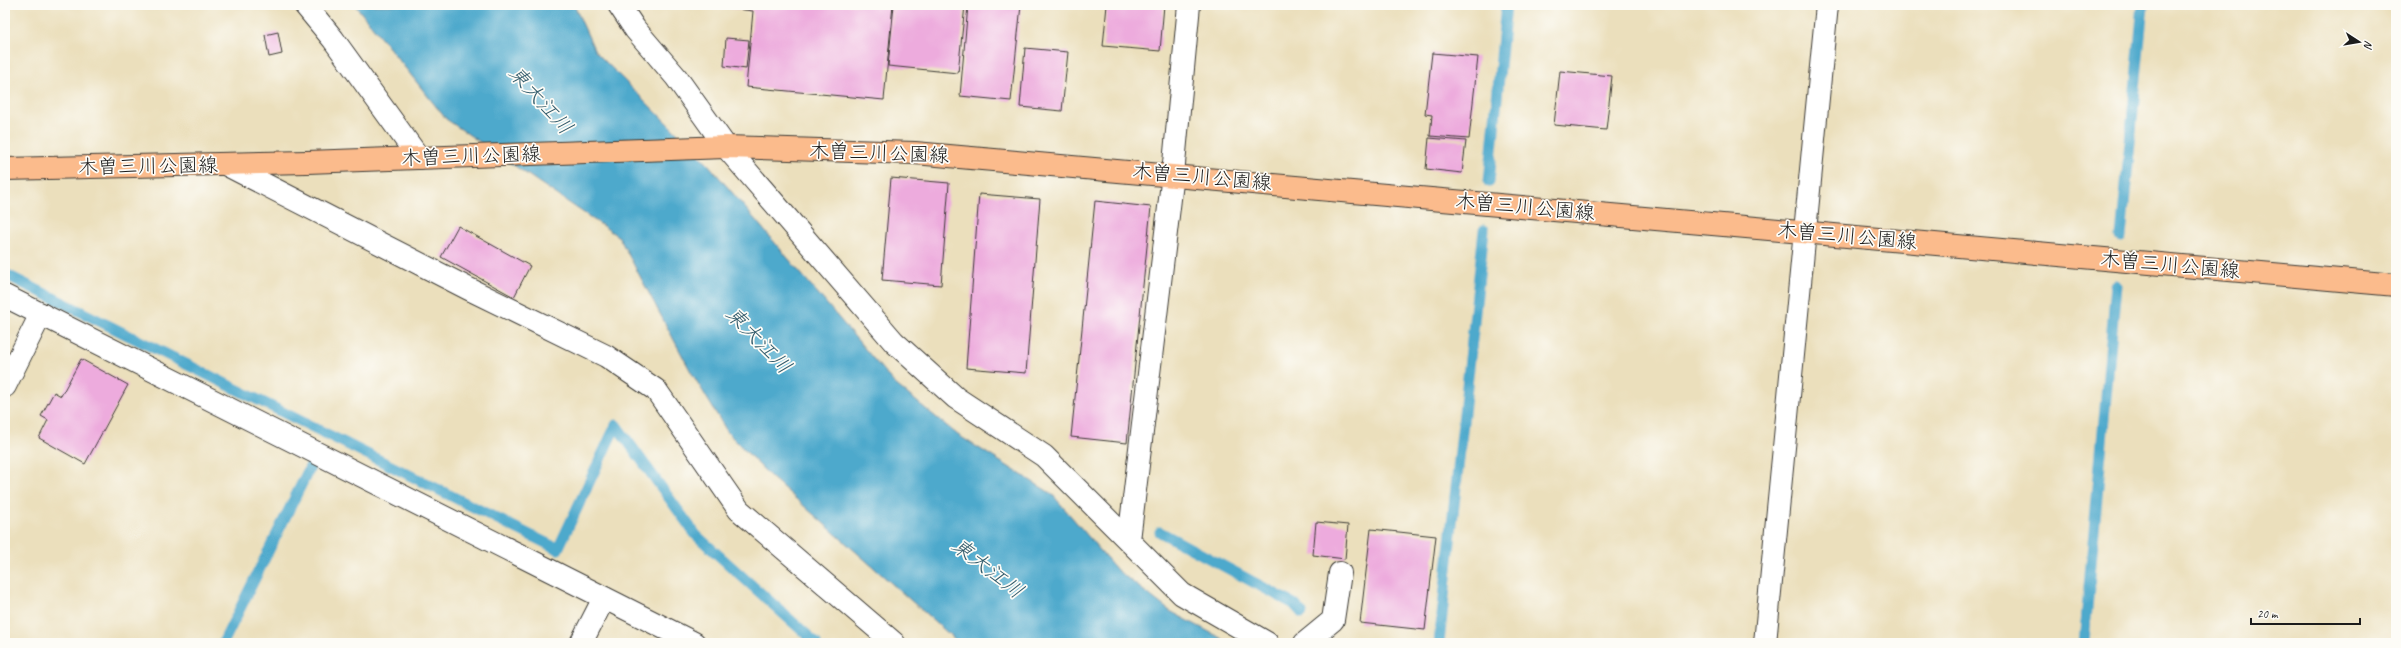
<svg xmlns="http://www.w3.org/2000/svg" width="2401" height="648" font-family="Caveat,'Klee One',sans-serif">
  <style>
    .water { fill: #4ea9cc; stroke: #356274 }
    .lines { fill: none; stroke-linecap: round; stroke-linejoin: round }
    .stream { stroke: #4ea9cc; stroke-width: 11 }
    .building { fill: #edabdd }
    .minor-casing { stroke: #3b3934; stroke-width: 24 }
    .major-casing { stroke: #3b3934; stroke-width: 24 }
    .minor { stroke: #fff; stroke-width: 22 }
    .major { stroke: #fbbb8c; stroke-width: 22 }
    .labels { text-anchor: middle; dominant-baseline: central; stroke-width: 3.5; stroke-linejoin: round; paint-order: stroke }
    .street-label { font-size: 20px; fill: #1c1c1c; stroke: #fdfcf7 }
    .water-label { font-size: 21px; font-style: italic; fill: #325b6b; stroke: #fdfcf7 }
  </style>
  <rect width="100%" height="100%" fill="#fdfcf7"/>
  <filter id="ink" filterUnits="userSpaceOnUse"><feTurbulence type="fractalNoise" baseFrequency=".025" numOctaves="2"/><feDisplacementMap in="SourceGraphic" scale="8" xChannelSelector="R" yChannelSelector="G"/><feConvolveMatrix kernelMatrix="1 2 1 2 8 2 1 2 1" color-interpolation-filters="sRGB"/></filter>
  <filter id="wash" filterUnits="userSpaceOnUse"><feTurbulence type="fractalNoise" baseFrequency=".012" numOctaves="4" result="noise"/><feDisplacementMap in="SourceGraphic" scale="16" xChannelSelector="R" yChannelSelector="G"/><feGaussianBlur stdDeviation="0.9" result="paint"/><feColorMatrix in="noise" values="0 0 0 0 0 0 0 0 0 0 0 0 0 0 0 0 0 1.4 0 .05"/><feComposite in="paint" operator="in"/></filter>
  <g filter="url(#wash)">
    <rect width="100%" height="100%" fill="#ebdfbc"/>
    <!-- water -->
    <polygon class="water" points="355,5 574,5 595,51 708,164 894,383 958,435 1052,494 1117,570 1170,611 1230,643 959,643 770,476 728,433 690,370 619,237 446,119"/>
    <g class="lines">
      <!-- stream -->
      <g class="stream">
        <polyline points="1489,182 1506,5"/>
        <polyline points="2121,237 2143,5"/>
        <polyline points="5,274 558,549 616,425 696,535 816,643"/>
        <polyline points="1160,532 1294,604 1302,613"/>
        <polyline points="223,643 310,467"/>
        <polyline points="1439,643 1484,230"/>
        <polyline points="2084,643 2116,285"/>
      </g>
    </g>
    <g id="blocks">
      <!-- building -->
      <g class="building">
        <polygon points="702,5 893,5 884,100 746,87 753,11"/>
        <polygon points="894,5 965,5 958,73 888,66"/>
        <polygon points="968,5 1021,5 1011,101 960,96"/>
        <polygon points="1107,5 1164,5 1160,51 1103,46"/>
        <polygon points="278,32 282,54 269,57 265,35"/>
        <polygon points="726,38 749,40 746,69 724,66"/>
        <polygon points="1025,48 1068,52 1062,111 1020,107"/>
        <polygon points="1432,53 1478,57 1469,139 1430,136 1432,115 1425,114"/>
        <polygon points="1560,71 1612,76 1606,130 1554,125"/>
        <polygon points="1429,138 1466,141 1462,173 1426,169"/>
        <polygon points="891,178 949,183 941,285 882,280"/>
        <polygon points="979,194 1040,199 1026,373 966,368"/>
        <polygon points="1095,201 1151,207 1127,443 1071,437"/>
        <polygon points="458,226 530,266 514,297 441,257"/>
        <polygon points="81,359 128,385 85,464 39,438 48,420 41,416 54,392 61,396"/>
        <polygon points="1316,522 1348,525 1345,559 1313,555"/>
        <polygon points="1371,529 1436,536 1425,630 1360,623"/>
      </g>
    </g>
  </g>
  <g filter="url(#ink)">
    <use href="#blocks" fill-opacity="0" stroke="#3b3934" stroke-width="1"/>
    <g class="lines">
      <!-- minor casing -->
      <g class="minor-casing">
        <g id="minor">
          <polyline points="305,5 333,39 419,158"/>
          <polyline points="619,5 635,29 676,77 726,147 894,342 956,398 1044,456 1182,594 1267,643"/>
          <polyline points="225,164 469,289 606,356 656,390 739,510 894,643"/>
          <polyline points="5,296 694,643"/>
          <polyline points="5,386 41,314"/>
          <polyline points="1129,540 1173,174 1189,5"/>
          <polyline points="581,643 604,598"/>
          <polyline points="1305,643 1333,620 1340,573"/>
          <polyline points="1765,643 1827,5"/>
        </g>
      </g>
      <!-- major casing -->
      <g class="major-casing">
        <polyline id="major" points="5,169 307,162 726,147 915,153 2396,285"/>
      </g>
      <!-- minor -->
      <use href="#minor" class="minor"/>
      <!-- major -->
      <use href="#major" class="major"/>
    </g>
  </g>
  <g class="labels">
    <!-- street labels -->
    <g class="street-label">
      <text transform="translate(879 153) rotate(2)">木曽三川公園線</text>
      <text transform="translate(471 156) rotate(-2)">木曽三川公園線</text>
      <text transform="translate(148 166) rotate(-1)">木曽三川公園線</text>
      <text transform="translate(1202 177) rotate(5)">木曽三川公園線</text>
      <text transform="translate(1525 207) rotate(5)">木曽三川公園線</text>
      <text transform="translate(1847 236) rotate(5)">木曽三川公園線</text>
      <text transform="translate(2170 265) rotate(5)">木曽三川公園線</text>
    </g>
    <!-- water labels -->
    <g class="water-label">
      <text transform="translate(541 100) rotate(48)">東大江川</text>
      <text transform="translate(759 340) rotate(46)">東大江川</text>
      <text transform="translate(988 568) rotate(38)">東大江川</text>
    </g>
  </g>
  <!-- margin -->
  <rect width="2401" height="648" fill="none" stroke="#fdfcf7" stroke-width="20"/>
  <!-- north arrow -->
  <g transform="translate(2359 42) rotate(102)" stroke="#fdfcf7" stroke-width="3" paint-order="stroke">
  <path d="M0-3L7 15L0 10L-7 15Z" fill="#1c1c1c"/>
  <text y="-6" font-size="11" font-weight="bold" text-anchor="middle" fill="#1c1c1c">N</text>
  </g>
  <!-- scale -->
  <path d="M2251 618v6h109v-6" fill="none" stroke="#1c1c1c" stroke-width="2"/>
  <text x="2257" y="618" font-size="12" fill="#1c1c1c" stroke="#fdfcf7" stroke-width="3" paint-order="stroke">20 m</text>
</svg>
